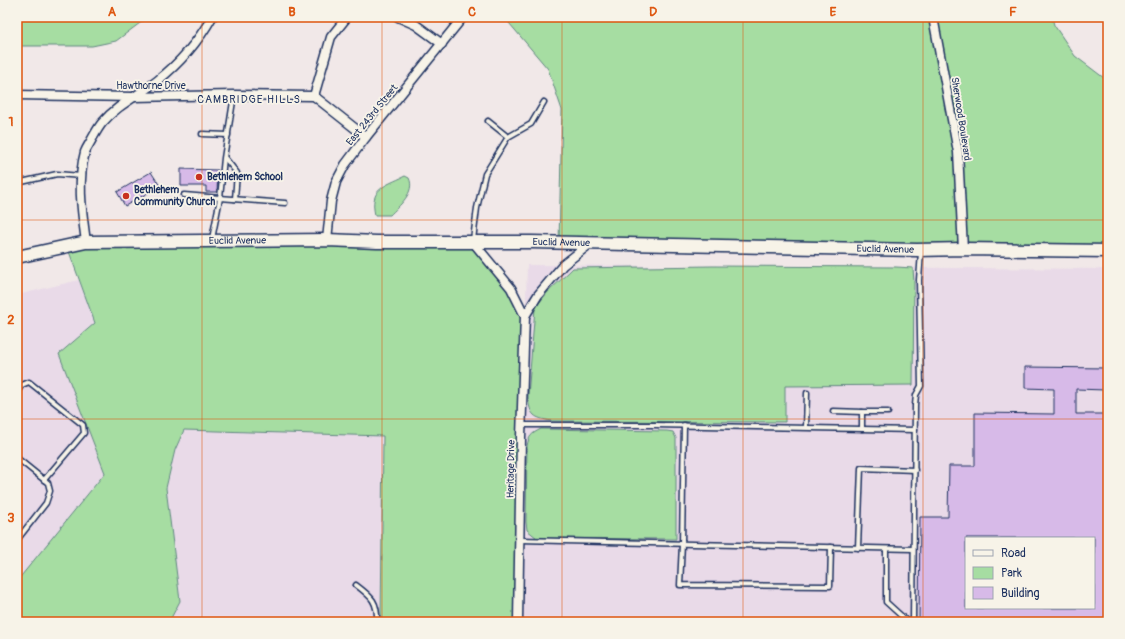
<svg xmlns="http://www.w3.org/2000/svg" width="1125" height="639" font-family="Pangolin,sans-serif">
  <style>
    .built { fill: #e9dae8; fill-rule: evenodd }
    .green { fill: #a6dda2; stroke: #608680 }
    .building { fill: #d7bae8; stroke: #1b2f5e; fill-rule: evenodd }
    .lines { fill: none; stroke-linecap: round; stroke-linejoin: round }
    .service-casing { stroke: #1b2f5e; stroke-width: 7 }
    .minor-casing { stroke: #1b2f5e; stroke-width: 11 }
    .primary-casing { stroke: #1b2f5e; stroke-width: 15 }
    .service { stroke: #f7f3e8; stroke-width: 4 }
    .minor { stroke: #f7f3e8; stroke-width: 8 }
    .primary { stroke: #f7f3e8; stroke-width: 12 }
    .grid { fill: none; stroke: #de5710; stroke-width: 1; stroke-opacity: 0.55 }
    .poi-dot { fill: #c8321e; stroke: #f7f3e8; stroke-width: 1.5 }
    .labels { text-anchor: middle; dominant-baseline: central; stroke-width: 3.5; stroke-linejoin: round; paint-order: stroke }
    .street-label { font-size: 10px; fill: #1b2f5e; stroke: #f7f3e8 }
    .poi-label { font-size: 10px; font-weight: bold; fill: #1b2f5e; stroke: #f7f3e8; text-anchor: start }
    .neighbourhood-label { font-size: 11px; letter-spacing: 1px; fill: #1b2f5e; stroke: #f7f3e8 }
    .neatline { fill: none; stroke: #de5710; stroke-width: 1.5 }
    .grid-label { font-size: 13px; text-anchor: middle; font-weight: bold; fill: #de5710 }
  </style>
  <rect width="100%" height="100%" fill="#f1e8e8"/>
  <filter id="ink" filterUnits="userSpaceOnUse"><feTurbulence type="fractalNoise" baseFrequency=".025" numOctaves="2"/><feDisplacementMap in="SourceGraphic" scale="8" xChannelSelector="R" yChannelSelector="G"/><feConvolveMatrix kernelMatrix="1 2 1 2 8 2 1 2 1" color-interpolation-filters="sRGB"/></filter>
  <g filter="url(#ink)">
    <!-- built -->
    <g class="built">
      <path d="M527 265 1108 269V622H516ZM966 538H1094V608H966Z"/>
      <polygon points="79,280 140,445 121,622 17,622 17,295"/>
      <polygon points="184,430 384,436 381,622 169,622 180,601 166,488 175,450"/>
    </g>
    <!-- green -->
    <g class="green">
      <polygon points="17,17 148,17 116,41 92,46 17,46"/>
      <polygon points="504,17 1052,17 1054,25 1075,56 1108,81 1108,251 559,242 562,110 548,69"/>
      <path d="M405 176 409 178C416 192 399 206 390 215H375C369 188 385 186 405 176Z"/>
      <polygon points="473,242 489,262 525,316 518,622 381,622 383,436 184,430 175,450 166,488 180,601 169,622 21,622 17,618 17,581 105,473 59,354 95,323 67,246"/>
      <path d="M712 266 896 267 913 268 914 283 913 385 785 386V422L552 421C534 418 530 416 528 397L535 308 547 293 573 268Z"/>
      <path d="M541 429 667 431 673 432 676 438V539L537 538 527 530 526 522 527 446C529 436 531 434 541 429Z"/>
    </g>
    <!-- building -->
    <g class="building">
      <polygon points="181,169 218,170 217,192 206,192 206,186 181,186"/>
      <polygon points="151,172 160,186 125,206 117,192"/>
      <path d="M1025 367 1106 368 1105 390 1076 389V414H1108V622H919L920 517H948L949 466H975V413L1054 414V389L1025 388ZM966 538H1094V608H966Z"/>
    </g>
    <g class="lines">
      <!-- service casing -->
      <g class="service-casing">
        <g id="service">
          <polyline points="488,121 508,137"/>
          <polyline points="202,134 228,135"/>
          <polyline points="225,158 237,173 235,199"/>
          <polyline points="17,183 57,174 81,176"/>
          <polyline points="184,195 220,198 224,158 234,95"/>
          <polyline points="212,239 220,198 285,203"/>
          <polyline points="473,240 477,208 485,174 508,137 531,124 544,102"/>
          <polyline points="17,392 22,385 29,382 83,425 84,433 44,480"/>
          <polyline points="833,411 862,412 862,429"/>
          <polyline points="862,412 888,412"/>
          <polyline points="522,425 655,425 915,430"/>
          <polyline points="684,425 682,544 680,585 830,586 831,547"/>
          <polyline points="806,427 807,393"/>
          <polyline points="17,458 48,483 50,491 46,503 17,540"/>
          <polyline points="520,540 913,549"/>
          <polyline points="858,548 861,468 915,470"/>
          <polyline points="886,549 886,602 908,622"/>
          <path d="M356 585C372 597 378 602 377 622"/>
          <path d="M913 622C913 550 915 477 915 405L916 395 921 386 919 280 921 252"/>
        </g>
      </g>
      <!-- minor casing -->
      <g class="minor-casing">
        <g id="minor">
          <polyline points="398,17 416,25 442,44"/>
          <polyline points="933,17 958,152 963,249"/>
          <polyline points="17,95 133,97 234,95 314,96 366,137"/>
          <polyline points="314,96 331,37 347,17"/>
          <polyline points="327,240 331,201 336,182 345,165 366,137 463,17"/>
          <path d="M86 242C82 212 77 182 85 152 87 147 90 143 92 139 95 134 98 128 102 123 117 105 139 95 157 81 180 63 198 42 212 17"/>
          <polyline points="473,242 511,288 525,316"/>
          <polyline points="518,622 521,437 525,316 538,295 563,265 591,243"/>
        </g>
      </g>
      <!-- primary casing -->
      <g class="primary-casing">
        <g id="primary">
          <path id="s1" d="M17 257 86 242 327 240 377 242H532L917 250 963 249 1108 251"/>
        </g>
      </g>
      <!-- service -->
      <use href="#service" class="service"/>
      <!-- minor -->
      <use href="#minor" class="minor"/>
      <!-- primary -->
      <use href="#primary" class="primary"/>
    </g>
  </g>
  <!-- grid -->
  <path class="grid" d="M202 17V622M382 17V622M562 17V622M743 17V622M923 17V622M17 220H1108M17 419H1108"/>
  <!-- markers -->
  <g class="poi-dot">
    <circle cx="199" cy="177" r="4"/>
    <circle cx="126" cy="196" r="4"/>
  </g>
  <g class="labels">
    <!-- street labels -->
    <g class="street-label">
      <text x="151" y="86">Hawthorne Drive</text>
      <text transform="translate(372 115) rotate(-51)">East 243rd Street</text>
      <text transform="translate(961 119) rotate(81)">Sherwood Boulevard</text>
      <text stroke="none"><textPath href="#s1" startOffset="222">Euclid Avenue</textPath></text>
      <text stroke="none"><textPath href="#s1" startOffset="546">Euclid Avenue</textPath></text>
      <text stroke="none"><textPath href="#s1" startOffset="870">Euclid Avenue</textPath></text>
      <text transform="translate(511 469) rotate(-89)">Heritage Drive</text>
    </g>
    <!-- poi labels -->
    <g class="poi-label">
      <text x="207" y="177">Bethlehem School</text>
      <text x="134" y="190">Bethlehem<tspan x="134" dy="12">Community Church</tspan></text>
    </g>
    <!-- neighbourhood labels -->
    <g class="neighbourhood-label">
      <text x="249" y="99">CAMBRIDGE HILLS</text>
    </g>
  </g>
  <!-- margin -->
  <rect width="1125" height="639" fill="none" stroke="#f7f3e8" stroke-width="44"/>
  <!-- legend -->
  <rect x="965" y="537" width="130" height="72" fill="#f7f3e8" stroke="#9fa5b1"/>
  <rect x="973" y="550" width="20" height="6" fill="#f7f3e8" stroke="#9fa5b1"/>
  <text x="1001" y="557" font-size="12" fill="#1b2f5e">Road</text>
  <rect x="973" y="567" width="20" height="12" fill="#a6dda2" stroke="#9fa5b1"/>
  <text x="1001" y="577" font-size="12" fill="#1b2f5e">Park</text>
  <rect x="973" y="587" width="20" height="12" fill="#d7bae8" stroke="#9fa5b1"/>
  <text x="1001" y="597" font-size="12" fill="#1b2f5e">Building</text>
  <rect x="22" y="22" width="1081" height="595" class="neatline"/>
  <g class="grid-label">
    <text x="112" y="16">A</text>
    <text x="292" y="16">B</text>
    <text x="472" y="16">C</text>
    <text x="653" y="16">D</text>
    <text x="833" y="16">E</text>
    <text x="1013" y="16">F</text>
    <text x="11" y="126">1</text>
    <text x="11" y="324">2</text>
    <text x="11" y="522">3</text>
  </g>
</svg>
